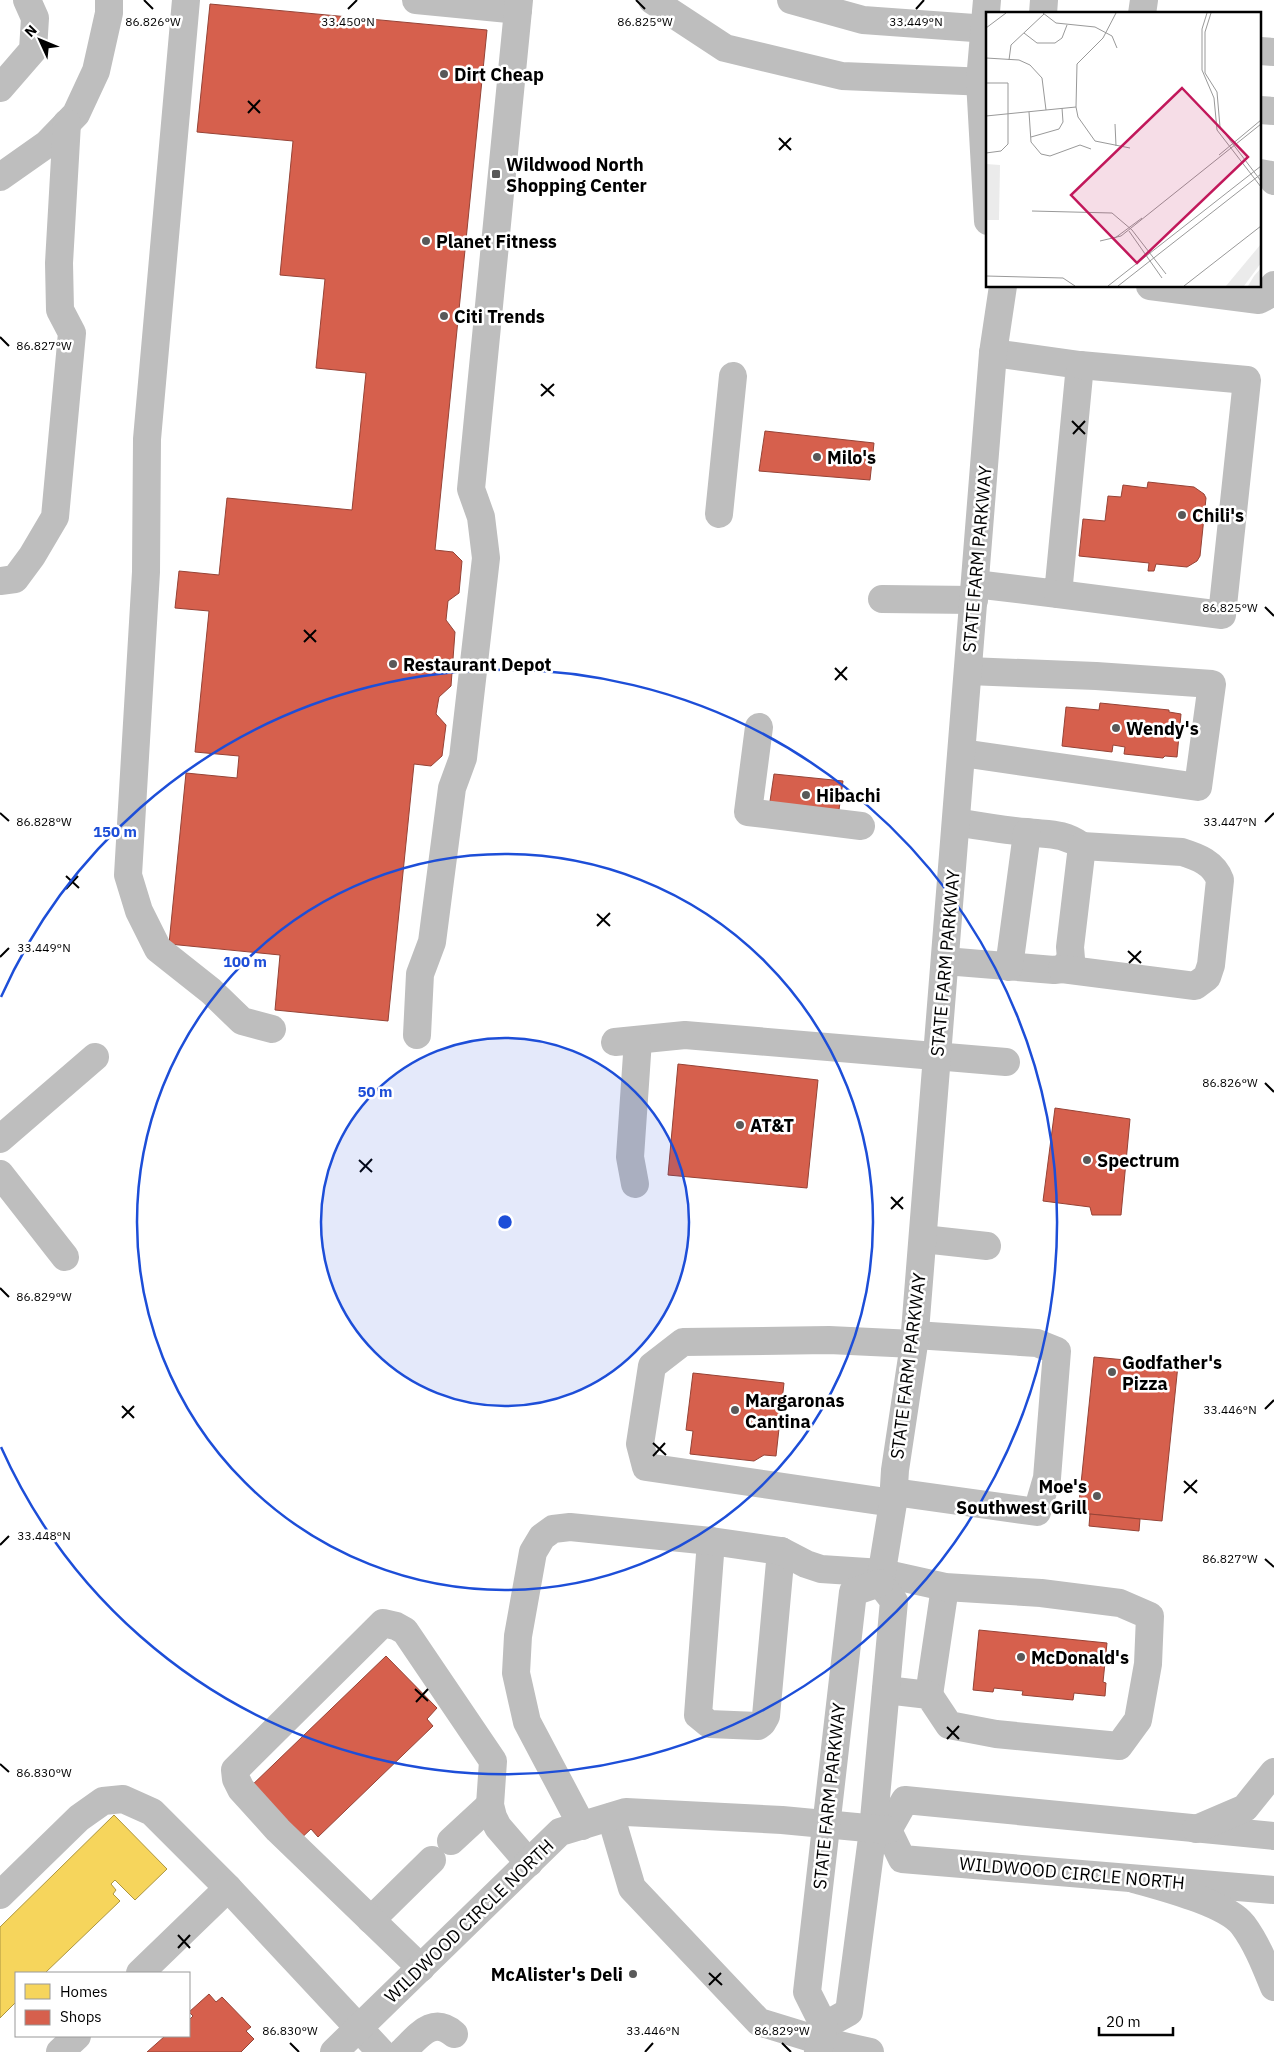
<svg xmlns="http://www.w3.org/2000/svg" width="1274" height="2052" font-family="'IBM Plex Sans',sans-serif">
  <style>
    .homes { fill: #f6d55c; stroke: #ac9540 }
    .shops { fill: #d6604d; stroke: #964336 }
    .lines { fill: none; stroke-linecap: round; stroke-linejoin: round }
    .minor { stroke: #bebebe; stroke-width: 28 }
    .major { stroke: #bebebe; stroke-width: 28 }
    .ticks { fill: none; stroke: #000; stroke-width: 2 }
    .ring { fill: none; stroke: #1d4ed8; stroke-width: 2.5 }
    .poi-dot { fill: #595959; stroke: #fff; stroke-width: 2 }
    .labels { text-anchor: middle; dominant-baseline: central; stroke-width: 5; stroke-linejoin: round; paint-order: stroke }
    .poi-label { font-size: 18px; font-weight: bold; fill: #000; stroke: #fff; text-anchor: start }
    .street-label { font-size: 18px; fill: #000; stroke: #fff }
    .inset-road { fill: none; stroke: #999; stroke-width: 1 }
    .view { fill: #c2185b; fill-opacity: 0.15; stroke: #c2185b; stroke-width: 2.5 }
    .inset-edge { fill: none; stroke: #000; stroke-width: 2.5 }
    .ticks-label { font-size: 12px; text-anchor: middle; fill: #000; stroke: #fff; stroke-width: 5; stroke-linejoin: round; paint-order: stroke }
    .centre { fill: #1d4ed8; stroke: #fff; stroke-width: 2.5 }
    .ring-label { font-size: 15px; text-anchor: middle; font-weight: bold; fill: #1d4ed8; stroke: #fff; stroke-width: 5; stroke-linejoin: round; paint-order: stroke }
  </style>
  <rect width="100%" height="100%" fill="#fff"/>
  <!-- homes -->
  <polygon class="homes" points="114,1815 167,1869 135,1900 115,1880 111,1884 116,1890 113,1894 120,1901 45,1973 16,1973 16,2002 0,2018 0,1927"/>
  <!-- shops -->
  <g class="shops">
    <polygon points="210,4 487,30 435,550 453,552 462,561 459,593 448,601 446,620 455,632 451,686 439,697 436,714 446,725 442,756 431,766 414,764 388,1021 275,1010 280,955 169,944 186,773 237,778 239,756 195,752 209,611 175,608 179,571 219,575 227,498 352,510 366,373 316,368 325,279 280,275 293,141 197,132"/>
    <polygon points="765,431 874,443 870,480 759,471"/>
    <polygon points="1148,482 1194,487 1204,494 1206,498 1200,556 1197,561 1187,567 1156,564 1154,571 1148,571 1149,563 1079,556 1083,519 1105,521 1108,496 1121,497 1123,485 1147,488"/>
    <polygon points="1100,703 1169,710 1169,712 1181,714 1177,757 1165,756 1163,758 1124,754 1125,747 1113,745 1112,752 1062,746 1066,707 1099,710"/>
    <polygon points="774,774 843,781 838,817 769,808"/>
    <polygon points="678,1064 818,1080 807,1188 668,1175"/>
    <polygon points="1055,1108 1130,1119 1121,1215 1092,1215 1090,1207 1043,1201"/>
    <polygon points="1094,1357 1178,1365 1162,1521 1078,1513"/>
    <polygon points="693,1373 784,1383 776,1456 764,1455 754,1461 690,1454 693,1431 686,1430"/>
    <polygon points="1090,1514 1140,1519 1139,1531 1089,1526"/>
    <polygon points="979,1630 1107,1643 1103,1682 1106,1683 1105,1696 1074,1693 1073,1700 1022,1695 1023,1691 994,1688 993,1692 973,1690"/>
    <polygon points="386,1656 437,1708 427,1719 433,1726 318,1837 311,1829 297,1842 247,1790"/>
    <polygon points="209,1994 216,2002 222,1997 251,2027 246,2031 254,2039 241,2052 147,2052 165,2036 189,2036 189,2020 193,2016 189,2012"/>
  </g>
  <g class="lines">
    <!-- minor -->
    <g class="minor">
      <polyline points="186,0 147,439 146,572 128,875 139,911 158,949 211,991 242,1021 272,1029"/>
      <polyline points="416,0 518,10"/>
      <polyline points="652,0 725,48 842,76 988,82"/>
      <polyline points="791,0 863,20 988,29"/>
      <polyline points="987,0 980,81 988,221"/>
      <polyline points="1043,14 1044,0"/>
      <polyline points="1142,14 1144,0"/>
      <polyline points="1260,51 1274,52"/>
      <polyline points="0,88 33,50 35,18 27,0"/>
      <polyline points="1260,110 1274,111"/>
      <polyline points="1260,173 1271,175 1274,181"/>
      <polyline points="0,177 47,144 76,114 96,71 109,13 109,0"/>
      <polyline points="1150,286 1259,300 1272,293 1274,285"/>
      <polyline points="719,514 733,376"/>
      <polyline points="0,581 15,579 32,556 55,517 72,333 60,310 59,263 67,123"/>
      <polyline points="975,584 1058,594 1080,365 993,353"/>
      <polyline points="1058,594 1222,615 1247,380 1080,365"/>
      <polyline points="882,599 974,600"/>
      <polyline points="759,727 748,812 861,826"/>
      <polyline points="962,753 1198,787 1212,684 1096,676 968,671"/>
      <path d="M945 961 1054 970 1062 969 1071 959 1070 947 1082 846C1062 832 1049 835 1026 832 1003 830 979 826 956 822"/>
      <polyline points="1009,967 1027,833"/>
      <path d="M1062 969 1195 986 1207 977 1211 965 1220 880C1214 863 1198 857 1182 852L1082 846"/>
      <polyline points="417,1035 420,974 432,942 452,788 463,758 486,558 481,517 471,489 519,0"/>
      <polyline points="615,1042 685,1035 1006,1062"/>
      <polyline points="0,1139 95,1057"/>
      <polyline points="0,1174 65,1257"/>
      <polyline points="635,1184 630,1157 638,1040"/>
      <polyline points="923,1239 987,1246"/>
      <polyline points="894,1492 1037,1512 1047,1478 1057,1351 1037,1343 915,1335"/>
      <polyline points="893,1503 646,1467 640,1444 652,1366 683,1342 829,1340 914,1344"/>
      <polyline points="711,1541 698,1715 709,1724 758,1726 762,1723 766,1716 781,1551"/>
      <polyline points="929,1695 945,1587"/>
      <polyline points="611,1817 632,1888 759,2022 821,2041 870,2052"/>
      <polyline points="582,1826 527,1722 516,1673 518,1636 533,1552 542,1537 553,1529 570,1527 711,1541 781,1551 806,1564 821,1569 882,1573 945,1587 1041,1593 1120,1603 1150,1616 1148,1664 1138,1720 1119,1746 996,1734 949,1725 929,1695 886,1690"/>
      <polyline points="888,1830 902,1859 1274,1890"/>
      <polyline points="888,1830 905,1800 1274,1836"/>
      <polyline points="451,1841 490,1805"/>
      <polyline points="0,1895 79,1818 103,1801 123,1799 152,1812 228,1888 381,2052"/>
      <polyline points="371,1920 432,1860"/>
      <polyline points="421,1968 278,1830 241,1789 236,1779 235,1770 383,1623 396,1626 405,1631 493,1761 490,1805 493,1817 498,1827 529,1863"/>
      <polyline points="140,1973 228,1888"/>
      <polyline points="824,2026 849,2012 873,1830 894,1601 880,1583 893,1503 895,1470 914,1344 993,353 1003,286"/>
      <polyline points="60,2052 77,2036"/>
      <polyline points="334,2052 560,1832 626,1812 782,1820 888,1830"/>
      <path d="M402 2052C418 2037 432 2015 454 2034"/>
      <polyline points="818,2052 824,2026 807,1992 853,1592 880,1583"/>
    </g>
    <!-- major -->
    <g class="major">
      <polyline points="1196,1829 1245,1808 1274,1772"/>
      <path d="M1134 1879C1162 1887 1226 1903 1243 1925 1257 1944 1265 1965 1274 1987"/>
    </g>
  </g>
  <!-- ticks -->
  <path class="ticks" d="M144 0 153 9M636 0 645 9M348 9 357 0M916 9 924 0M248 101 260 113M248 113 260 100M779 138 791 150M779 150 791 138M0 337 9 346M541 384 554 396M541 396 554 384M1072 421 1085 434M1073 434 1085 421M1265 607 1274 616M304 630 316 642M304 642 316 630M835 668 847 680M835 680 847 667M0 813 9 821M1265 822 1274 813M66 876 79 888M66 889 78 876M597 914 610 926M597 926 610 913M1128 951 1141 963M0 957 9 948M1129 963 1141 951M1265 1083 1274 1092M359 1160 372 1172M360 1172 372 1159M891 1197 903 1209M891 1209 903 1197M0 1288 9 1297M122 1406 134 1418M1265 1409 1274 1400M122 1418 134 1406M653 1443 666 1455M653 1456 665 1443M1184 1481 1197 1493M1184 1493 1197 1480M0 1545 9 1536M1265 1559 1274 1567M415 1689 428 1701M416 1702 428 1689M947 1727 959 1739M947 1739 959 1726M0 1764 9 1772M178 1935 190 1948M178 1948 190 1935M709 1973 722 1985M709 1985 721 1973M290 2043 299 2052M782 2043 791 2052M645 2052 653 2043"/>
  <!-- distance rings -->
  <circle cx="505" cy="1222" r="184" fill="#1d4ed8" fill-opacity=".12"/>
  <g class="ring">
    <circle cx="505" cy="1222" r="184"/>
    <circle cx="505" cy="1222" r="368"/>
    <path d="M1 997A552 552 0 1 1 1 1447"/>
  </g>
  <!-- markers -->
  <g class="poi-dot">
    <circle cx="444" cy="74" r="5"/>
    <rect x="491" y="169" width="10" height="10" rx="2.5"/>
    <circle cx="426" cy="241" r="5"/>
    <circle cx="444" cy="316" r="5"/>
    <circle cx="817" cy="457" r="5"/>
    <circle cx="1182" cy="515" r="5"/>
    <circle cx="393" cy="664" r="5"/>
    <circle cx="1116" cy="728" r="5"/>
    <circle cx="806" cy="795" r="5"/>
    <circle cx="740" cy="1125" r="5"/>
    <circle cx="1087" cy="1160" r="5"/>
    <circle cx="1112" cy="1372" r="5"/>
    <circle cx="735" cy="1410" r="5"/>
    <circle cx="1097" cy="1496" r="5"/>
    <circle cx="1021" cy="1657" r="5"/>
    <circle cx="633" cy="1974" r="5"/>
  </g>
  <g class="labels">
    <!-- poi labels -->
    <g class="poi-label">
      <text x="454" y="74">Dirt Cheap</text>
      <text x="506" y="164">Wildwood North<tspan x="506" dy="21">Shopping Center</tspan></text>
      <text x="436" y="241">Planet Fitness</text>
      <text x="454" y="316">Citi Trends</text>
      <text x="827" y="457">Milo's</text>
      <text x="1192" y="515">Chili's</text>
      <text x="403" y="664">Restaurant Depot</text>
      <text x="1126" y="728">Wendy's</text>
      <text x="816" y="795">Hibachi</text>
      <text x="750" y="1125">AT&amp;T</text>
      <text x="1097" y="1160">Spectrum</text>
      <text x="1122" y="1362">Godfather's<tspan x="1122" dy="21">Pizza</tspan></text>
      <text x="745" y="1400">Margaronas<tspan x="745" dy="21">Cantina</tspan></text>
      <text x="1087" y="1486" text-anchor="end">Moe's<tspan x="1087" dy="21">Southwest Grill</tspan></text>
      <text x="1031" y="1657">McDonald's</text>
      <text x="623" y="1974" text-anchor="end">McAlister's Deli</text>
    </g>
    <!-- street labels -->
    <g class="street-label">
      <text transform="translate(977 559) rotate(-85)">STATE FARM PARKWAY</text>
      <text transform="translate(945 963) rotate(-85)">STATE FARM PARKWAY</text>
      <text transform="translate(908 1366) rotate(-83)">STATE FARM PARKWAY</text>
      <text transform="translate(829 1796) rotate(-84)">STATE FARM PARKWAY</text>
      <text transform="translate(1072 1873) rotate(5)">WILDWOOD CIRCLE NORTH</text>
      <text transform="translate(469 1921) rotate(-44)">WILDWOOD CIRCLE NORTH</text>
    </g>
  </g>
  <!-- overview -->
  <g transform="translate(986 12)">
    <rect width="275" height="275" fill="#fff"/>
    <path d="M275 232V251L258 274H240ZM275 256V274H262L268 264Z" fill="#ebebeb"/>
    <path d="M0 152 14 153 13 208H0Z" fill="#ebebeb"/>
    <path class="inset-road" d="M57 1 70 11 109 15 126 24 131 36M130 1 117 26 91 52 90 95 92 105 109 129 144 136M221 1 216 17V58L228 86 231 118 275 175M225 1 219 20V61L231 80 234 115 275 169M0 16 20 1M38 21 51 31H69L76 26 81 13M0 46 33 48 44 53 56 66 60 98M23 48 25 33 58 2M0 71H22V132L15 139 0 141M43 100 45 130 55 142 64 144 94 133 105 137M0 104 90 95M129 112 130 134M45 125 73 117 77 110 76 96M233 143 275 108M46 199 126 201 146 218 180 262M143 219 176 266M129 226 156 206M114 229 135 224 275 112M0 264 77 266 89 274M122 274 275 154M132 274 275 162M198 274 275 214"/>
    <path class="view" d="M196 76 262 145 151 251 85 183Z"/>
    <rect width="275" height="275" class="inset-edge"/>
  </g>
  <g class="ticks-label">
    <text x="153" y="26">86.826°W</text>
    <text x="645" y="26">86.825°W</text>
    <text x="348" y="26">33.450°N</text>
    <text x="916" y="26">33.449°N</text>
    <text x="44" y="350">86.827°W</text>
    <text x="1230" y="612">86.825°W</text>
    <text x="44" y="826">86.828°W</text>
    <text x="1230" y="826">33.447°N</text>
    <text x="44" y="952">33.449°N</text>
    <text x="1230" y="1087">86.826°W</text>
    <text x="44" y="1301">86.829°W</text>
    <text x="1230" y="1414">33.446°N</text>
    <text x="44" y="1540">33.448°N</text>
    <text x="1230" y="1563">86.827°W</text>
    <text x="44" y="1777">86.830°W</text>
    <text x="653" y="2035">33.446°N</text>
    <text x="290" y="2035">86.830°W</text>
    <text x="782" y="2035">86.829°W</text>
  </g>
  <circle cx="505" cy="1222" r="8" class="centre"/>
  <g class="ring-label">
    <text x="115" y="837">150 m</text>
    <text x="245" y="967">100 m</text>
    <text x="375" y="1097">50 m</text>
  </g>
  <!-- legend -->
  <rect x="15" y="1972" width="175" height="65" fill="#ffffff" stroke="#999999"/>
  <rect x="25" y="1984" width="25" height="15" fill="#f6d55c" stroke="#999999"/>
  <text x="60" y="1997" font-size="15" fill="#000000">Homes</text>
  <rect x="25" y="2010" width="25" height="15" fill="#d6604d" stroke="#999999"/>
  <text x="60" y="2022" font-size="15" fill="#000000">Shops</text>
  <!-- north arrow -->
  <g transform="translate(40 40) rotate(314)" stroke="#ffffff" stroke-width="4" paint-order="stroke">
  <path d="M0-4L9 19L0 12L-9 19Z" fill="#000000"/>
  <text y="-8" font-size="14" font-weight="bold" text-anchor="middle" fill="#000000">N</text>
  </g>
  <!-- scale -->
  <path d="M1099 2027v8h74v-8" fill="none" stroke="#000000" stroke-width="2.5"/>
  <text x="1106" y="2027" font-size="15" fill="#000000" stroke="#ffffff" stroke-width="4" paint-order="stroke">20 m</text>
</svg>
